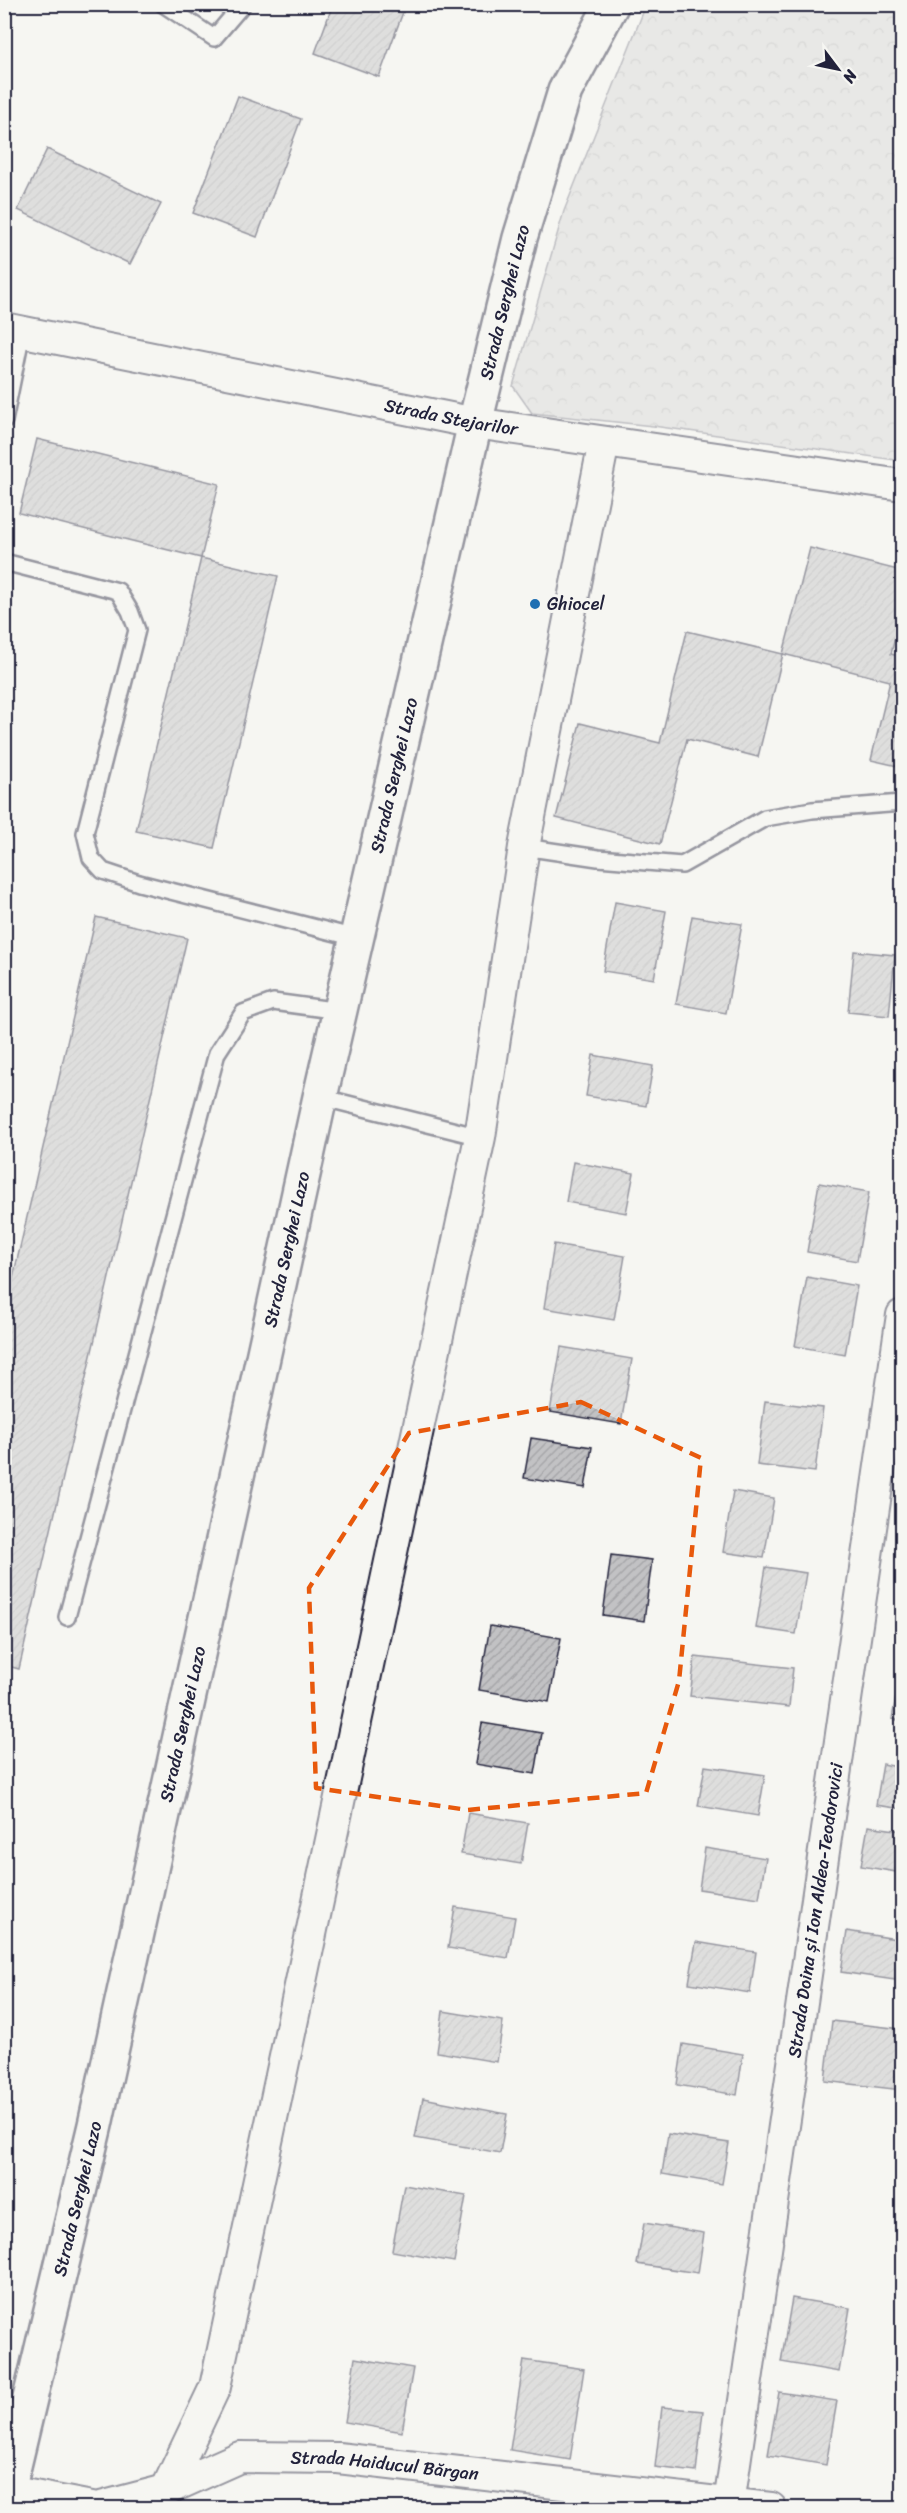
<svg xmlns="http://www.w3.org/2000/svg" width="907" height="2513" font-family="Sriracha,sans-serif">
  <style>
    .forest { fill: url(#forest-crowns); stroke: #7c7c89; stroke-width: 1.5 }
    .building { fill: url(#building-hatch); stroke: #22223b; stroke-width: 1.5 }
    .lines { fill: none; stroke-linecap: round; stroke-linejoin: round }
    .lane-casing { stroke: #22223b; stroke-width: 20 }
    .street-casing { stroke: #22223b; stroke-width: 34 }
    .secondary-casing { stroke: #22223b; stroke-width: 38 }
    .lane { stroke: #f6f6f2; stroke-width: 15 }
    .street { stroke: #f6f6f2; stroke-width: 30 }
    .secondary { stroke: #f6f6f2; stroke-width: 33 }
    .marked { fill: none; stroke: #e8590c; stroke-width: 4.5; stroke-dasharray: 12 8; stroke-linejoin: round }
    .poi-dot { fill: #1f6fb2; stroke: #f6f6f2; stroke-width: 2 }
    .labels { text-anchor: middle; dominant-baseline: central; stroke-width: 6; stroke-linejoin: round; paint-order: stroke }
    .street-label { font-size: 18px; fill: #22223b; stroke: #f6f6f2 }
    .poi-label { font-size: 18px; fill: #22223b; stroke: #f6f6f2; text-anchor: start }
  </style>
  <defs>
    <pattern id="forest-crowns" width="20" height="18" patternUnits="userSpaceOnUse" patternTransform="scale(1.5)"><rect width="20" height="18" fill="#d7d7d7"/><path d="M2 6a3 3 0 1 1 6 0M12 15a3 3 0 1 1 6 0" fill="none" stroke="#b8b8b9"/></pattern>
    <pattern id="building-hatch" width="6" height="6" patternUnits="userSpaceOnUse" patternTransform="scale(1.5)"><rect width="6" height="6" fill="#c2c2c4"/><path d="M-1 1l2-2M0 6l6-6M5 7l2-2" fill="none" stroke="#a6a6a9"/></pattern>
  </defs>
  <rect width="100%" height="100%" fill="#f6f6f2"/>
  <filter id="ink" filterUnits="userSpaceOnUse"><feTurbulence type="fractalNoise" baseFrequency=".0167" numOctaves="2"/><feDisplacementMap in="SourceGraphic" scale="12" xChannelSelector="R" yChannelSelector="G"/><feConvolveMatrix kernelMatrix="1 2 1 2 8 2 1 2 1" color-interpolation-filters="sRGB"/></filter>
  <g filter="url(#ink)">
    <!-- forest -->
    <polygon class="forest" points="646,5 902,5 902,461 653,426 532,413 513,386 564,211"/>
    <!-- building -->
    <g class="building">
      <polygon points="333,4 406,4 379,77 315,53"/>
      <polygon points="238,96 301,119 257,237 193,213"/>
      <polygon points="47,149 161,204 130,264 18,210"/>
      <polygon points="37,439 219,484 201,558 19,513"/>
      <polygon points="810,548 902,571 902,609 891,654 902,657 902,767 871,760 890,681 783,654"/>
      <polygon points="201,558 278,576 214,848 136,831"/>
      <polygon points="687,631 783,654 758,757 687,739 660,844 556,818 580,723 660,743"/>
      <polygon points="615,902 666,911 654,979 603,971"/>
      <polygon points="692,916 742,924 726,1013 676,1004"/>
      <polygon points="96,917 187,938 19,1669 4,1665 4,1317"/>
      <polygon points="854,951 895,955 889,1016 848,1012"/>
      <polygon points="593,1055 653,1066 646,1106 586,1096"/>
      <polygon points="573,1162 634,1173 626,1213 566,1202"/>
      <polygon points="819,1183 869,1192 857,1261 807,1252"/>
      <polygon points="554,1244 625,1256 614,1320 544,1308"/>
      <polygon points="807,1277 857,1286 845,1355 795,1346"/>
      <polygon points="561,1347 632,1359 621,1424 550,1412"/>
      <polygon points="765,1401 823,1408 815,1472 757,1465"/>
      <polygon points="531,1438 592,1447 585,1488 524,1478"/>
      <polygon points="733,1491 774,1498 764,1558 723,1552"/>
      <polygon points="611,1555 652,1560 644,1621 603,1615"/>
      <polygon points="766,1567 806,1573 796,1634 756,1628"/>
      <polygon points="490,1626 561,1638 549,1702 479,1690"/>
      <polygon points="695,1657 793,1668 789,1707 690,1696"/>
      <polygon points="899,1679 902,1679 902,1721 892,1719"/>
      <polygon points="482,1723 542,1733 535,1774 475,1764"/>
      <polygon points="883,1764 902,1768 902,1809 876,1805"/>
      <polygon points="705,1766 765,1775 758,1816 698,1806"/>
      <polygon points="468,1813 528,1823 521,1864 461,1854"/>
      <polygon points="868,1826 902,1831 902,1873 861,1866"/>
      <polygon points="705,1848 766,1858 759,1898 699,1889"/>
      <polygon points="455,1907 515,1917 508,1958 448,1948"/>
      <polygon points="847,1931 902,1940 901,1981 841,1972"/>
      <polygon points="696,1942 756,1952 750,1993 689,1983"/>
      <polygon points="443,2011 503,2021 497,2062 437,2052"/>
      <polygon points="832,2021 902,2029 902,2090 825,2081"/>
      <polygon points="683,2044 743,2054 737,2095 677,2085"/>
      <polygon points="423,2098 507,2114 500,2153 415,2138"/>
      <polygon points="668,2134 729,2143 722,2184 662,2174"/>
      <polygon points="404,2185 466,2196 454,2262 392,2251"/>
      <polygon points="644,2223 704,2233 698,2273 637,2264"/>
      <polygon points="792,2298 850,2308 839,2372 781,2362"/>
      <polygon points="355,2358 413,2368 402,2432 345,2422"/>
      <polygon points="902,2358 902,2402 898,2401"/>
      <polygon points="524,2360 584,2369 570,2460 510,2450"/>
      <polygon points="779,2392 837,2401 826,2465 768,2455"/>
      <polygon points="662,2407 703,2411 696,2472 655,2467"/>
    </g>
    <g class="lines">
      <!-- lane casing -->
      <g class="lane-casing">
        <g id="lane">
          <polyline points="163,4 214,38 243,4"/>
          <polyline points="4,421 22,332"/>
          <polyline points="4,562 118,591 130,611 137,630 85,833 91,858 103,871 139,883 356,938"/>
          <polyline points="524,847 598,858 682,865 765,818 812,810 902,803"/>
          <polyline points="320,1097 480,1137"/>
          <polyline points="67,1617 217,1053 243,1013 273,1002 340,1011"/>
        </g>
      </g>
      <!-- street casing -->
      <g class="street-casing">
        <g id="street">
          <path id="s1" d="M4 328 475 423 902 485"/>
          <polyline points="166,2490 215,2387 480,1137 524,847 604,442"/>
          <path id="s2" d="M8 2491 97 2508 166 2490 240 2457 338 2458 771 2508"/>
          <path id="s3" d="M729 2504 902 1315"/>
        </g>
      </g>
      <!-- secondary casing -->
      <g class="secondary-casing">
        <g id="secondary">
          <path id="s4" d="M4 2508 95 2125 320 1097 475 423 520 238 565 91 612 4"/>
        </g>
      </g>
      <!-- lane -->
      <use href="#lane" class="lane"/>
      <!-- street -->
      <use href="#street" class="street"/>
      <!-- secondary -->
      <use href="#secondary" class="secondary"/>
    </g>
  </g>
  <!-- marked area -->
  <path d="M0 0H907V2513H0ZM581 1402 701 1458 679 1681 646 1793 468 1810 316 1788 309 1588 409 1433Z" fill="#f6f6f2" fill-opacity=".55" fill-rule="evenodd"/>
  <path class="marked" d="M581 1402 701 1458 679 1681 646 1793 468 1810 316 1788 309 1588 409 1433Z"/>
  <!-- markers -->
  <circle class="poi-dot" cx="535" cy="604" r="6"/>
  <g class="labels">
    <!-- street labels -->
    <g class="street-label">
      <text stroke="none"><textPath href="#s4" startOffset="2262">Strada Serghei Lazo</textPath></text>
      <text stroke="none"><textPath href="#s1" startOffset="456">Strada Stejarilor</textPath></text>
      <text stroke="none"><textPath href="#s4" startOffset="1776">Strada Serghei Lazo</textPath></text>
      <text stroke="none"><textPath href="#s4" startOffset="1290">Strada Serghei Lazo</textPath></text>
      <text stroke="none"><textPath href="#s4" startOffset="804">Strada Serghei Lazo</textPath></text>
      <text stroke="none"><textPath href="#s3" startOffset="600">Strada Doina și Ion Aldea-Teodorovici</textPath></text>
      <text stroke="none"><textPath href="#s4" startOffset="318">Strada Serghei Lazo</textPath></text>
      <text stroke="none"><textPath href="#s2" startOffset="388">Strada Haiducul Bărgan</textPath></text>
    </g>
    <!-- poi labels -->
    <g class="poi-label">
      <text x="547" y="604">Ghiocel</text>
    </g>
  </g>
  <!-- margin -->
  <rect width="907" height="2513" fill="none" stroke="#f6f6f2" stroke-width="24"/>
  <rect x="12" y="12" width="883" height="2489" fill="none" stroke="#22223b" stroke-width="2" filter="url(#ink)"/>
  <!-- north arrow -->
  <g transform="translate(838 69) rotate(122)" stroke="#f6f6f2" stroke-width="4.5" paint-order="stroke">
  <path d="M0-4.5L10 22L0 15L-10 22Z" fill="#22223b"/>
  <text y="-9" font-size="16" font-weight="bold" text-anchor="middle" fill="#22223b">N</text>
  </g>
</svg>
